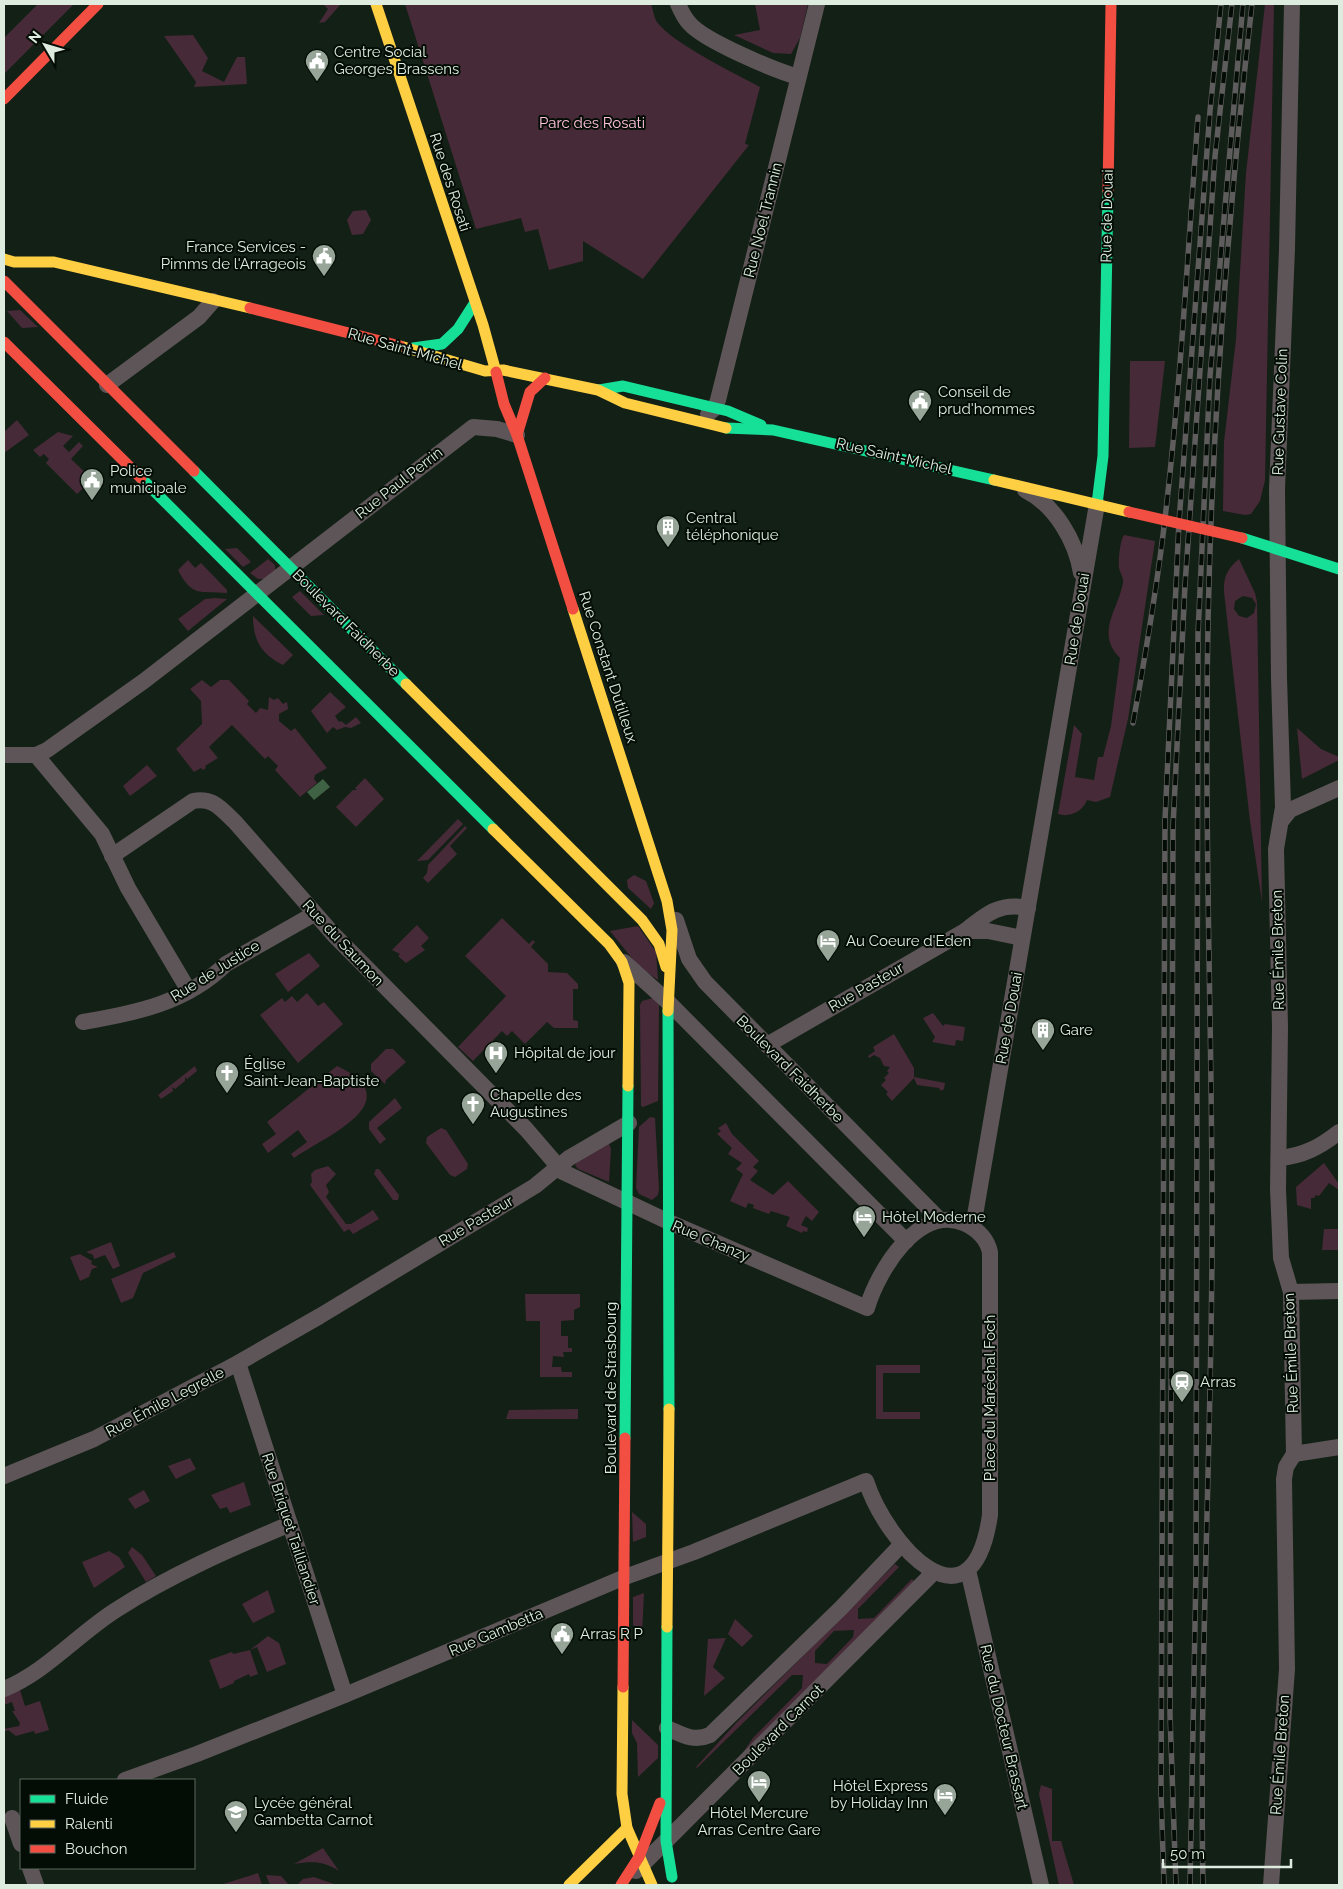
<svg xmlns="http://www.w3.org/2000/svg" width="1343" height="1889" font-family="Raleway,sans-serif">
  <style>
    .green { fill: #462a37; fill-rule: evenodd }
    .water { fill: #3f6244 }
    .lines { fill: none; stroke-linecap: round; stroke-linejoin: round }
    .street { stroke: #5e5558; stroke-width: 16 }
    .fast { stroke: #16e098; stroke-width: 11 }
    .slow { stroke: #ffcf43; stroke-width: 11 }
    .jam { stroke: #f24e42; stroke-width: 11 }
    .rail-casing { stroke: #5e5c5c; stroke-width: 5.5 }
    .rail { stroke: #040d05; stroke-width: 4; stroke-dasharray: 11; stroke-linecap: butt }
    .jam-bridge { stroke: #f24e42; stroke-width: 11 }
    .labels { text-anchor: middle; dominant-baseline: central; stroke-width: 4; stroke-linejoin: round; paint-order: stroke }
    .poi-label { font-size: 15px; fill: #ddecde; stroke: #040d05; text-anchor: start }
    .park-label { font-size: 15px; fill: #fec0dc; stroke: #040d05 }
    .street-label { font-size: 15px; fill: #ddecde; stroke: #040d05 }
  </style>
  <rect width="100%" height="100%" fill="#132016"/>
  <!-- green -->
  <g class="green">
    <polygon points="38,4 74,4 4,74 4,38"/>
    <polygon points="323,4 341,4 325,22 319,23 328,9"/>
    <path d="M405 4H651C653 9 654 18 657 22 672 43 736 74 760 87L745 144 749 145 643 279 583 241V261L549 270 538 229 525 232 521 218 476 229Z"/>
    <polygon points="755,4 808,4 800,38 791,54 773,53 734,35 760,30"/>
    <polygon points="1265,4 1274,4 1265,480 1260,501 1251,514 1245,515 1223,511 1224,442 1236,339 1246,173"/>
    <polygon points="193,35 208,58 202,71 224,82 237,57 245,57 247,84 194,87 196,82 164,36"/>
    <polygon points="366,210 371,220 363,234 352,235 347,220 353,211"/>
    <polygon points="20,310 38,327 22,328 7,311"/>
    <polygon points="1130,361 1165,361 1155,447 1129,448"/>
    <polygon points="17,420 29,435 4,453 4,432"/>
    <polygon points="58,432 73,436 63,446 69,452 79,442 83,446 71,459 92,479 77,494 46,463 49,459 44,454 40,457 33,450"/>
    <path d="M1124 535 1155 541 1128 719 1110 797 1096 802 1087 800C1083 811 1070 818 1058 814L1074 725 1082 734 1075 777 1094 780 1098 757H1103L1111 726 1120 658C1095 633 1118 610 1123 583 1124 578 1120 573 1119 568 1118 562 1120 540 1124 535Z"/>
    <polygon points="237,548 251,562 243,567 225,549"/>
    <polygon points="268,559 275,565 275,571 265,579 258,579 250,573"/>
    <path d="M1239 559 1255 593 1257 602 1262 902 1250 821 1224 592C1223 577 1228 568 1239 559ZM1243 596 1252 598 1256 604 1254 613 1247 618 1239 616 1234 609 1235 601Z"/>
    <path d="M188 560 195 568 201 563 227 590V593C199 591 192 597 178 570Z"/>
    <polygon points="300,591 324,615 311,616 292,597"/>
    <polygon points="215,598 227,599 188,631 178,619 205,599"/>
    <path d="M253 616 293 655 283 665C261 654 253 640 253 616Z"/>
    <polygon points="202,680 211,687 220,680 229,680 249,701 247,704 256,713 260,708 268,710 269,697 274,700 278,698 283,704 287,702 288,709 279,714 279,721 291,731 295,728 327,768 315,775 314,779 317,783 300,797 275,770 278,766 268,756 265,759 232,725 209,747 218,758 205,766 206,768 203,770 201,768 194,772 176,749 202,724 201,701 190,689"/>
    <polygon points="330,692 346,707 335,716 339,722 341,721 346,725 356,717 361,723 351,728 345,727 337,730 333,727 327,733 311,711"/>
    <polygon points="1297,728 1321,749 1339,757 1339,760 1302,779"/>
    <polygon points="147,765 157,776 130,796 123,786"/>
    <polygon points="365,778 384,799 356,827 336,807 353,790 357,790 355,788"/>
    <polygon points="458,819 463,824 428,860 417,861"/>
    <polygon points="465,826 467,828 450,846 457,854 428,883 423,878 427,873 428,865"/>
    <polygon points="634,875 646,881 654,903 651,909 628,888 627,880"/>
    <polygon points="502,918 529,944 533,940 535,942 531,947 548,964 548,972 567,973 578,984 578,989 573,989 573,1020 578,1021 578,1028 554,1028 547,1022 525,1044 512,1031 507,1036 502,1031 473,1061 458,1047 506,996 465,956"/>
    <polygon points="417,925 429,938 421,946 425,950 406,963 398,956 400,954 392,950"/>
    <polygon points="638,926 656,952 658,980 639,967 610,931"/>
    <polygon points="309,953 320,966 288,992 275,974"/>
    <polygon points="307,993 318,1006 324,1002 343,1024 298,1063 260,1015 282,998 285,1002 292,996 297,1002"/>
    <polygon points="653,998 659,1004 658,1101 643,1107 641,1106 640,1005 642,1001"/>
    <polygon points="933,1013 943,1026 945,1024 965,1027 963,1041 956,1040 955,1046 932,1042 935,1037 923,1018"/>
    <polygon points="894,1034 914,1068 914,1077 945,1083 944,1089 941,1091 939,1088 917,1085 914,1078 892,1101 886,1094 888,1092 881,1085 886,1080 884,1078 889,1073 887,1071 890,1067 884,1066 880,1058 874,1055 869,1058 868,1056 875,1051 873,1047"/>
    <polygon points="386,1049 393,1049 406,1062 386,1080 385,1084 371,1071 371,1064"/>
    <polygon points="195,1066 197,1071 187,1079 185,1077 185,1081 175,1089 172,1087 173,1091 161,1099 158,1095"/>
    <path d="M337 1066C412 1101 326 1136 294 1158L291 1154 307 1142 298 1130 268 1153 262 1144 276 1134 267 1122Z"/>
    <polygon points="395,1098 402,1108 377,1128 386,1139 380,1144 369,1129 369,1122"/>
    <polygon points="650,1117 655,1118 659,1189 658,1195 652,1200 639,1194 636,1188 639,1127"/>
    <polygon points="726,1123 732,1134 759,1161 753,1167 758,1171 750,1180 773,1195 788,1181 819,1212 812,1221 806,1216 801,1225 808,1228 807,1232 803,1231 802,1233 786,1226 790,1217 771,1211 769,1214 753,1208 754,1205 748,1203 746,1208 730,1201 743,1174 736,1169 742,1163 728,1154 732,1148 717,1134 721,1131 718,1128"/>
    <polygon points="441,1128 446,1130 468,1164 467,1169 455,1177 450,1175 426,1143 427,1137"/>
    <polygon points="608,1141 611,1149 609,1182 578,1169 575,1165 578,1160"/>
    <polygon points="1324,1163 1339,1184 1339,1190 1329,1183 1319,1196 1316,1195 1314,1198 1311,1198 1311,1209 1297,1205 1296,1187"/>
    <polygon points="328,1166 336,1174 326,1185 329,1192 326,1197 346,1224 351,1224 373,1210 379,1219 353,1234 349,1229 344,1232 310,1185 312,1182 311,1174 315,1170"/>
    <polygon points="376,1169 379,1169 399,1195 398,1200 393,1200 374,1174"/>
    <polygon points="1324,1229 1339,1229 1339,1250 1322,1250"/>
    <polygon points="111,1242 120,1266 113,1269 105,1255 94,1259 93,1255 86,1252"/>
    <polygon points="174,1252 176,1257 143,1273 133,1298 121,1303 111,1279"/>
    <polygon points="80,1254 92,1261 91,1264 98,1267 92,1269 89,1277 80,1281 70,1257"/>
    <polygon points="525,1294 580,1294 580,1307 574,1310 574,1320 561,1321 561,1336 568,1336 568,1348 572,1348 572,1352 563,1352 564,1357 553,1356 552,1367 561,1367 562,1372 572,1372 572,1377 540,1377 540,1321 526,1321"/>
    <polygon points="876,1365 920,1365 920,1373 883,1373 883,1412 920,1412 920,1419 876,1419"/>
    <polygon points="578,1409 578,1419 506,1419 509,1410"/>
    <polygon points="190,1458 196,1469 176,1479 168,1466"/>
    <polygon points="244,1482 251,1505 230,1513 227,1507 220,1509 211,1495"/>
    <polygon points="144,1490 150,1501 135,1509 128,1499"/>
    <polygon points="632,1512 646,1524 646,1537 633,1542"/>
    <polygon points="132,1547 142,1555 156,1576 146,1582 128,1553"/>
    <polygon points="109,1551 119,1557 125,1567 94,1588 82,1562"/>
    <path d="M895 1564 899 1567 858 1609V1619L874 1618 912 1579 915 1582 742 1754 753 1738 802 1688 803 1675H792L697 1768 696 1767 736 1723ZM854 1630 853 1637 827 1664 815 1663V1651L834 1631Z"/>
    <polygon points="268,1590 275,1612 253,1623 242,1604"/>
    <polygon points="644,1593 642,1634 633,1625 633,1597"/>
    <polygon points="735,1619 753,1636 742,1647 728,1634"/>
    <polygon points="268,1636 279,1643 286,1664 267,1672 257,1647 250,1650 258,1674 250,1677 249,1674 234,1681 234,1683 220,1689 209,1660 232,1652 233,1654 250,1650"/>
    <polygon points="726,1638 713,1667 725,1678 704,1696 708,1639"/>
    <polygon points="20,1690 25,1706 40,1701 49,1730 35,1734 34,1731 16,1736 8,1730 4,1732 4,1729 19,1726 20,1723 12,1711 15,1711 12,1702 4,1705 4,1696"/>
    <polygon points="632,1720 658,1745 658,1758 638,1777 637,1743 632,1733"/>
    <polygon points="1041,1785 1052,1789 1052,1841 1061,1841 1074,1885 1059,1885 1039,1794"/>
    <path d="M323 1848 339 1871C324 1861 312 1861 294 1864Z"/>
    <polygon points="258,1873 262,1885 220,1885"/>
    <polygon points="266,1875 281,1876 289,1885 270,1885"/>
    <polygon points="314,1877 337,1885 297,1885 303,1879"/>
  </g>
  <!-- water -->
  <polygon class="water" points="323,779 330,787 314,800 307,792"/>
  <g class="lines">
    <!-- street -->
    <g class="street">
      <path d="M678 4C681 11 684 18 690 24 705 41 774 70 798 77"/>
      <polyline points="107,385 199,317 213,301"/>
      <polyline points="708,414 715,408 718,400 817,4"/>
      <path d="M1025 490C1055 505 1076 541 1081 573"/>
      <polyline points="4,755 36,755 47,750 144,681 473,427 497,429 517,435"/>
      <polyline points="36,755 102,834 128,888 189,991"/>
      <polyline points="1282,820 1290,810 1339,788"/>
      <path d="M112 856 193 801C213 797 221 809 235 822L334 935 526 1129 563 1172 669 1222 867 1308C878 1271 919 1202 966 1224 978 1230 987 1239 990 1252V1515C972 1639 887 1545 866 1481L694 1552 625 1577 345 1695 197 1754 125 1780"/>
      <polyline points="676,920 689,959 705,982 939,1219"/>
      <polyline points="965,931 988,931 1022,938"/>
      <polyline points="624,962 667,1001 906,1241"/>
      <path d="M83 1022C136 1013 186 1003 226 964L314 914"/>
      <path d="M767 1045 965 931C986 914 1000 902 1028 908"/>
      <path d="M1279 1158C1303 1156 1320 1147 1339 1132"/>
      <polyline points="973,1227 1097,504"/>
      <polyline points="1291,1292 1339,1291"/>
      <polyline points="238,1363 345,1695"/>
      <polyline points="1294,1454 1339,1447"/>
      <polyline points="4,1476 94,1439 238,1363 320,1316 535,1186 569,1158 629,1123"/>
      <polyline points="968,1570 1041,1885"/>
      <path d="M4 1689C46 1672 78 1634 116 1610 170 1575 230 1549 290 1524"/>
      <path d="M667 1728C683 1735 693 1742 710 1735L841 1608 902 1544"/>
      <polyline points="12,1818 21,1844"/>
      <polyline points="30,1868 36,1885"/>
      <polyline points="636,1871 934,1572"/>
      <polyline points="1271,1885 1287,1669 1284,1479 1286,1467 1294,1454 1291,1292 1281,1258 1278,1189 1280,1027 1276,849 1283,807 1279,678 1277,489 1287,249 1292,4"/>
    </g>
    <!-- fast -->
    <g class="fast">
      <polyline points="413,348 442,344 458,329 474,304"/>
      <polyline points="599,390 623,386 728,411 761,425"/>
      <polyline points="726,428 773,430 994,480"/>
      <polyline points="194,471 406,684"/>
      <polyline points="141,478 493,829"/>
      <polyline points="1097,504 1103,456 1108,192"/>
      <polyline points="1242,538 1339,569"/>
      <polyline points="668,1011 669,1409"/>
      <polyline points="625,1438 628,1086"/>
      <polyline points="667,1627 666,1841 672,1877"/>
    </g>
    <!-- slow -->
    <g class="slow">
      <polyline points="376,4 483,325 496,372"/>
      <polyline points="4,259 14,262 54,262 250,308"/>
      <polyline points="400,346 485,371 503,370 598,390 625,403 726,428"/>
      <polyline points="994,480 1129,512"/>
      <polyline points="573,609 667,901 672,930 668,1011"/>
      <polyline points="406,684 642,920 659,944 666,967"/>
      <polyline points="493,829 609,944 622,962 629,983 628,1086"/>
      <polyline points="667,1627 669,1409"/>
      <polyline points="623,1687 622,1794 627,1828 652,1885"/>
      <polyline points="569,1885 627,1828"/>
    </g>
    <!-- jam -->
    <g class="jam">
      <polyline points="4,99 98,4"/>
      <polyline points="1108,192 1111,4"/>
      <polyline points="4,281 194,471"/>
      <polyline points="250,308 400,346"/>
      <polyline points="4,342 141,478"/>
      <polyline points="496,372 504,404 517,435 573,609"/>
      <polyline points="517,435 530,392 545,378"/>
      <polyline points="623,1687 625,1438"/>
      <polyline points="621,1885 639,1857 660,1803"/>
    </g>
    <!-- rail casing -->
    <g class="rail-casing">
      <g id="rail">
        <path d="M1133 723C1146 652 1158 581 1166 510 1181 379 1188 248 1198 117"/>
        <polyline points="1164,1885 1161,1792 1165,820 1179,522 1210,111 1221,4"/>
        <polyline points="1176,1885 1170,1715 1173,827 1185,585 1215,156 1232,4"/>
        <polyline points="1190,1885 1196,1572 1198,634 1210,376 1243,4"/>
        <path d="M1203 1885C1199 1674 1211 1463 1212 1251 1213 1075 1206 898 1207 721 1207 482 1225 241 1252 4"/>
      </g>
    </g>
    <!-- rail -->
    <use href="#rail" class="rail"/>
    <!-- jam-bridge -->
    <polyline class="jam-bridge" points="1129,512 1242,538"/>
  </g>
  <!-- icons -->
  <defs>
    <g id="civic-pin" transform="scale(1.25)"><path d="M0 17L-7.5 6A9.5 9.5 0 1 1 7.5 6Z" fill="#96a598" stroke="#040d05"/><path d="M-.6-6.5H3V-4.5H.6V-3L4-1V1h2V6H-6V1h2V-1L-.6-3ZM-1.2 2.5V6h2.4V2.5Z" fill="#fff"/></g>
    <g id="building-pin" transform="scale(1.25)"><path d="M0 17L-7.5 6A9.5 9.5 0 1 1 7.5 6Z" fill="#96a598" stroke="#040d05"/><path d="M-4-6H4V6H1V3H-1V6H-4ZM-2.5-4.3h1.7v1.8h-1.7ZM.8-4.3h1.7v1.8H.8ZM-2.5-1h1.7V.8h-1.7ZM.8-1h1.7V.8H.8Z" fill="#fff"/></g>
    <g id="hotel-pin" transform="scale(1.25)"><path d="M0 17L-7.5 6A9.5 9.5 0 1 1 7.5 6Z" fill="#96a598" stroke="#040d05"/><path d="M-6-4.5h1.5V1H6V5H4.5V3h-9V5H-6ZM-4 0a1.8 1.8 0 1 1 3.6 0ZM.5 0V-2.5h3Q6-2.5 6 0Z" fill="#fff"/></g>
    <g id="hospital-pin" transform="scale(1.25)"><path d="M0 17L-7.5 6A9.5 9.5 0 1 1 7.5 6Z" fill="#96a598" stroke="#040d05"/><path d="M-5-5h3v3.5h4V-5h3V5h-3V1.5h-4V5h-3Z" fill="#fff"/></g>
    <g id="church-pin" transform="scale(1.25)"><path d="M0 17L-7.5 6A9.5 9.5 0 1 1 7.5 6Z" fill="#96a598" stroke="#040d05"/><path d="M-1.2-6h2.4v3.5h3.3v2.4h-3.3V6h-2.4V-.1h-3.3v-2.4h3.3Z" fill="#fff"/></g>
    <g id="station-pin" transform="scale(1.25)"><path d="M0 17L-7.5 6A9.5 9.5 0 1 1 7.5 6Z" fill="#96a598" stroke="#040d05"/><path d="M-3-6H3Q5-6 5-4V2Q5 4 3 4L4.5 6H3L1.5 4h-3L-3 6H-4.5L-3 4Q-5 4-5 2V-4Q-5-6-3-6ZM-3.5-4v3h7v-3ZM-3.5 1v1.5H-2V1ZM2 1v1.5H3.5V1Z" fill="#fff"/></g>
    <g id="school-pin" transform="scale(1.25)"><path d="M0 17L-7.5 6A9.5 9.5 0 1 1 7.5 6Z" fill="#96a598" stroke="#040d05"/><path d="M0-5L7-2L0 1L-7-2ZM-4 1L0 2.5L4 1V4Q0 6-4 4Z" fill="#fff"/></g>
  </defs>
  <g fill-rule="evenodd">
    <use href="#civic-pin" x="317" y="61"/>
    <use href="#civic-pin" x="324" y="256"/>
    <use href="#civic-pin" x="920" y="401"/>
    <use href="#civic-pin" x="92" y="480"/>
    <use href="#building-pin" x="668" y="527"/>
    <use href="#hotel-pin" x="828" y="941"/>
    <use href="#building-pin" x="1043" y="1030"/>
    <use href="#hospital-pin" x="496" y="1053"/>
    <use href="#church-pin" x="227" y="1073"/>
    <use href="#church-pin" x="473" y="1104"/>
    <use href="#hotel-pin" x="864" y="1217"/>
    <use href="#station-pin" x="1182" y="1382"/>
    <use href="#civic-pin" x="562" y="1634"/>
    <use href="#hotel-pin" x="759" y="1782"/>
    <use href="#hotel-pin" x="945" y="1795"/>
    <use href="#school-pin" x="236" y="1812"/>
  </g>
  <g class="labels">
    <!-- poi labels -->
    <g class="poi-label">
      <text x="334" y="52">Centre Social<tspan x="334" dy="17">Georges Brassens</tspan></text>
      <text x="306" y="247" text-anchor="end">France Services -<tspan x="306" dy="17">Pimms de l'Arrageois</tspan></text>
      <text x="938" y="392">Conseil de<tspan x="938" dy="17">prud'hommes</tspan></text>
      <text x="110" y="471">Police<tspan x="110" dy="17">municipale</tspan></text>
      <text x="686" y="518">Central<tspan x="686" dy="17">téléphonique</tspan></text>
      <text x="846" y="941">Au Coeure d'Eden</text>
      <text x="1060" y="1030">Gare</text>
      <text x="514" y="1053">Hôpital de jour</text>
      <text x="244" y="1064">Église<tspan x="244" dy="17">Saint-Jean-Baptiste</tspan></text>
      <text x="490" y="1095">Chapelle des<tspan x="490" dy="17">Augustines</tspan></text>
      <text x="882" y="1217">Hôtel Moderne</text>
      <text x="1200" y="1382">Arras</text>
      <text x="580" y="1634">Arras R P</text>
      <text x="928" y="1786" text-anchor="end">Hôtel Express<tspan x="928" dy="17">by Holiday Inn</tspan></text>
      <text x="254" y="1803">Lycée général<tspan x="254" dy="17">Gambetta Carnot</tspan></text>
      <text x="759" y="1813" text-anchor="middle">Hôtel Mercure<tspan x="759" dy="17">Arras Centre Gare</tspan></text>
    </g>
    <!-- park labels -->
    <g class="park-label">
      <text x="592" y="123">Parc des Rosati</text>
    </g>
    <!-- street labels -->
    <g class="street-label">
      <text transform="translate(450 182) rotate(72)">Rue des Rosati</text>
      <text transform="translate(1107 216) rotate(-89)">Rue de Douai</text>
      <text transform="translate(763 220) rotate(-76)">Rue Noel Trannin</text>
      <text transform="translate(405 349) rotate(16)">Rue Saint-Michel</text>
      <text transform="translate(1280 412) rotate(-88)">Rue Gustave Colin</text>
      <text transform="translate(894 456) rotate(13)">Rue Saint-Michel</text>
      <text transform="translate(399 483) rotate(-38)">Rue Paul Perrin</text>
      <text transform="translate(1077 619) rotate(-81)">Rue de Douai</text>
      <text transform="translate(346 623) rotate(45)">Boulevard Faidherbe</text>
      <text transform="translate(608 667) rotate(72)">Rue Constant Dutilleux</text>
      <text transform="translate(343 943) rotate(47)">Rue du Saumon</text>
      <text transform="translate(1278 950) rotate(-91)">Rue Émile Breton</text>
      <text transform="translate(215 971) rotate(-32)">Rue de Justice</text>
      <text transform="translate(866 987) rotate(-30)">Rue Pasteur</text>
      <text transform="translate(1009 1018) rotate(-80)">Rue de Douai</text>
      <text transform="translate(790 1069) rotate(45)">Boulevard Faidherbe</text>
      <text transform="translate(476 1221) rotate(-31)">Rue Pasteur</text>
      <text transform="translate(711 1241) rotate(23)">Rue Chanzy</text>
      <text transform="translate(1291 1353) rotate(-92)">Rue Émile Breton</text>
      <text transform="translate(611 1388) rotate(-90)">Boulevard de Strasbourg</text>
      <text transform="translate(990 1398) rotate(-90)">Place du Maréchal Foch</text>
      <text transform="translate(165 1402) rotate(-28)">Rue Émile Legrelle</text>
      <text transform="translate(291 1529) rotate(72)">Rue Briquet Tailliandier</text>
      <text transform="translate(496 1632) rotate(-23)">Rue Gambetta</text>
      <text transform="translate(1004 1727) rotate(77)">Rue du Docteur Brassart</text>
      <text transform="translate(778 1730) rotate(-45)">Boulevard Carnot</text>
      <text transform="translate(1280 1755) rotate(-86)">Rue Émile Breton</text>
    </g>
  </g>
  <!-- border -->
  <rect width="1343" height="1889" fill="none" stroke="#ddecde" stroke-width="10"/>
  <!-- legend -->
  <rect x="20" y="1779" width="175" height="90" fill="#040d05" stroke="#5b665c"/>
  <rect x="30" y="1795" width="25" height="8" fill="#16e098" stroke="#5b665c"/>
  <text x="65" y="1804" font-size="15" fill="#ddecde">Fluide</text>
  <rect x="30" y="1820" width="25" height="8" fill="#ffcf43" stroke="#5b665c"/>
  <text x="65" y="1829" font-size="15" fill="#ddecde">Ralenti</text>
  <rect x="30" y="1845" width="25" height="8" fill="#f24e42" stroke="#5b665c"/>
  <text x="65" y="1854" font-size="15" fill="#ddecde">Bouchon</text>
  <!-- north arrow -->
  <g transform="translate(45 45) rotate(308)" stroke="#040d05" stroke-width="4" paint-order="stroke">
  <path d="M0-4L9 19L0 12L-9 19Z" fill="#ddecde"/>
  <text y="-8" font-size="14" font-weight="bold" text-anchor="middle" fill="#ddecde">N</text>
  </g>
  <!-- scale -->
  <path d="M1163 1859v8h128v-8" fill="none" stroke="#ddecde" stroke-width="2.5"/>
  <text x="1170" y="1859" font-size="15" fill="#ddecde" stroke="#040d05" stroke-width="4" paint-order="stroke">50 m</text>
</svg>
